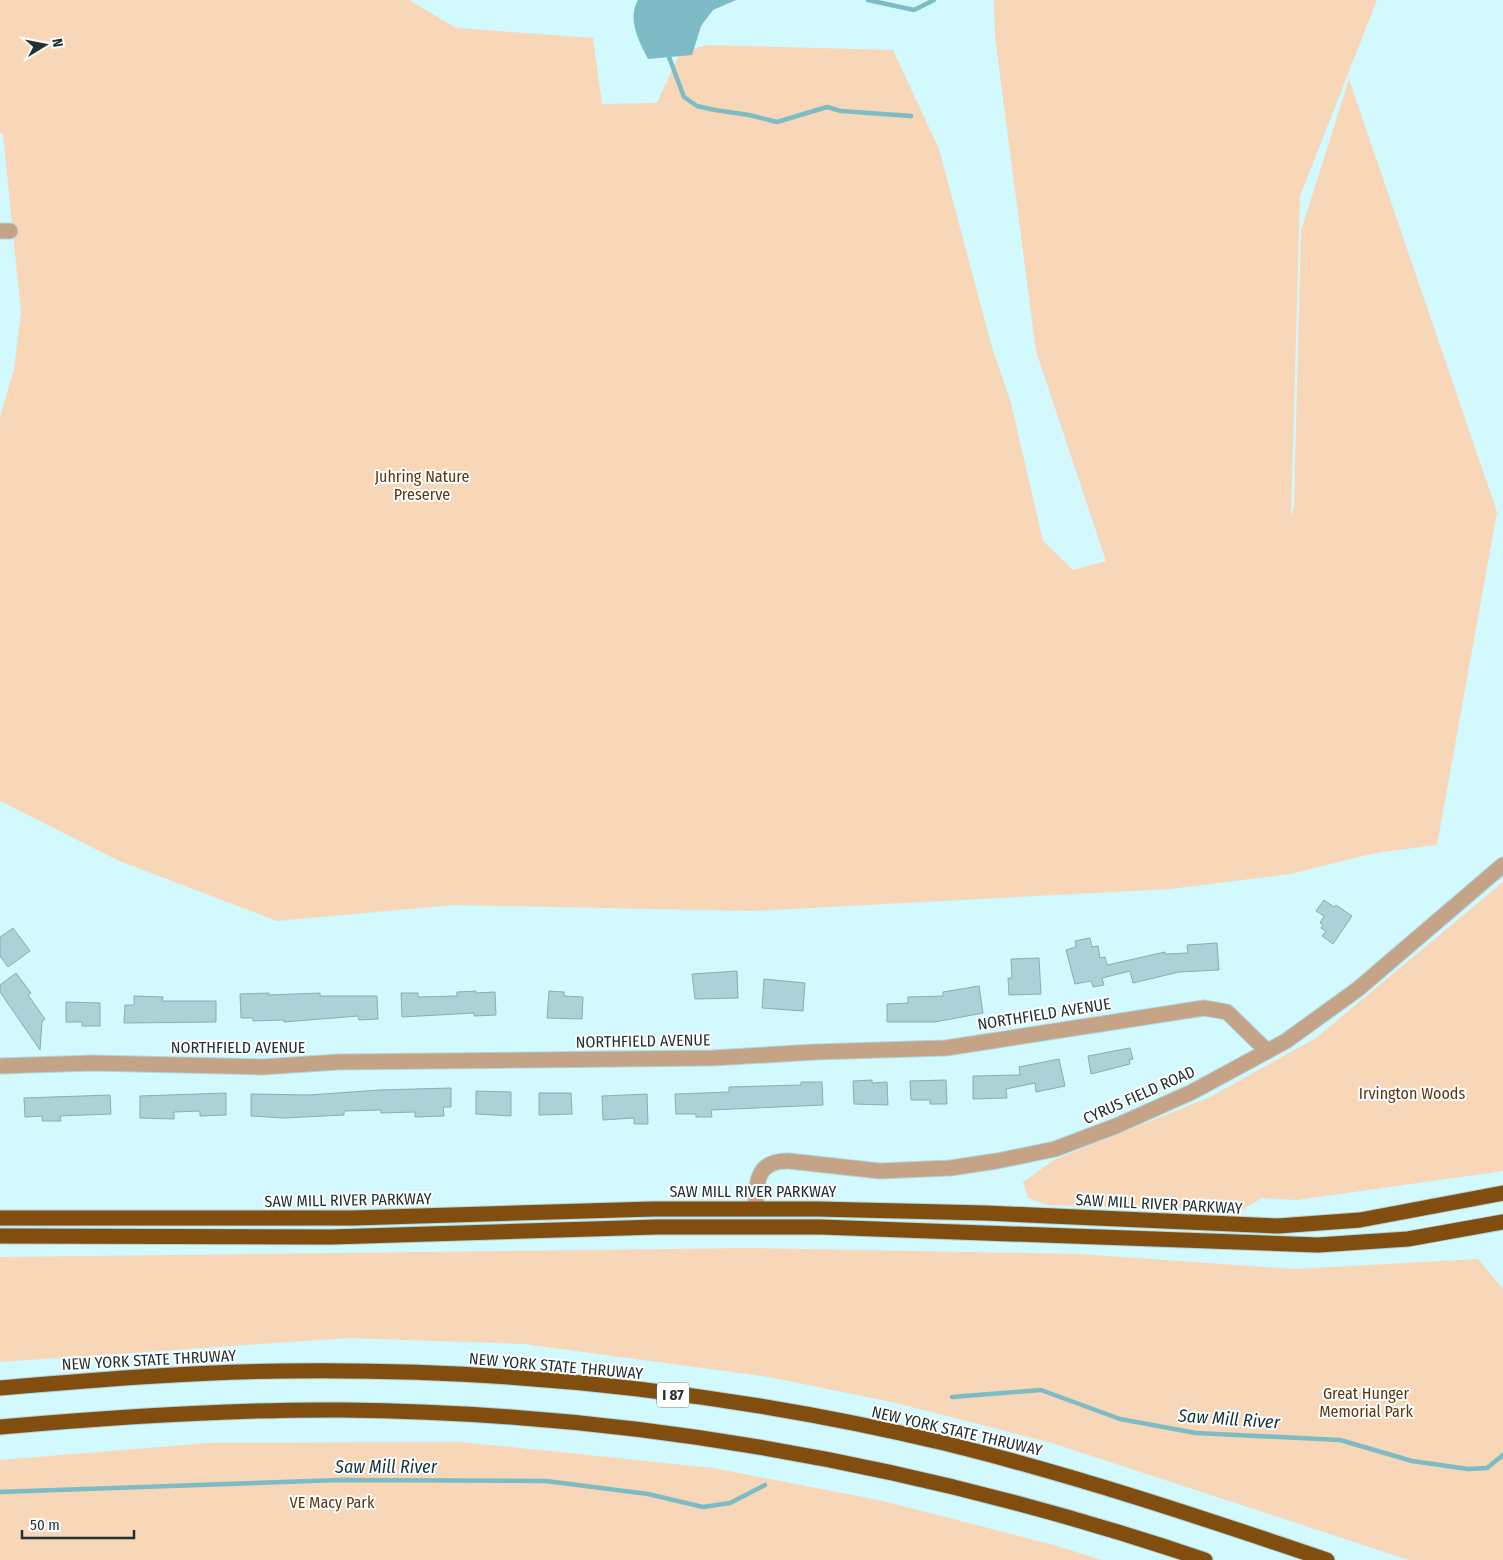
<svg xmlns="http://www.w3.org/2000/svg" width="1503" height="1560" font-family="'Fira Sans Condensed',sans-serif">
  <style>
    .green { fill: #f8d6b8 }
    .water { fill: #7dbcc4 }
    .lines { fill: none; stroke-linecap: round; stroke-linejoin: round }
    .stream { stroke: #7dbcc4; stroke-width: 4.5 }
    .building { fill: #abd2d6; stroke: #88aeb2 }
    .minor-casing { stroke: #b2d5da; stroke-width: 17 }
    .highway-casing { stroke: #b2d5da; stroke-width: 17 }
    .minor { stroke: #c4a386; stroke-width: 15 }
    .highway { stroke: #824e0f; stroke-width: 15 }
    .labels { text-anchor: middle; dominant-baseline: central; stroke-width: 4; stroke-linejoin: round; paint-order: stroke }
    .shield { fill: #fff; stroke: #647071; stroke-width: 1 }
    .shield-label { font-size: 15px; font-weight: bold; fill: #223234 }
    .park-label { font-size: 16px; fill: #5c370d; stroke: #fff }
    .street-label { font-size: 16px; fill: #223234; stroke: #fff }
    .water-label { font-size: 18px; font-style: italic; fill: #143437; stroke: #fff }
  </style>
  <rect width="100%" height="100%" fill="#d1f9fe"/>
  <!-- green -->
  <g class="green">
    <polygon points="0,0 409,0 456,28 593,38 602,104 657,103 680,53 706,45 893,50 939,149 991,344 1011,403 1043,541 1073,570 1106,561 1036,351 995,37 994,0 1377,0 1300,196 1291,517 1294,506 1301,231 1349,79 1497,512 1437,845 1375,853 1290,874 1170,889 751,911 453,905 277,921 117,860 0,801 0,417 14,369 21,312 3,134 0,133"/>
    <polygon points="1503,882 1503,1171 1297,1200 1262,1198 1241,1210 1047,1205 1028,1198 1023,1182 1054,1160 1210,1097 1316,1038"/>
    <polygon points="752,1248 1079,1254 1295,1269 1478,1259 1503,1289 1503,1560 1409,1560 1052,1443 896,1403 769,1377 524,1344 348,1338 0,1362 0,1257"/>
    <polygon points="461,1442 713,1468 883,1501 1054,1545 1101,1560 0,1560 0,1460 208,1443"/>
  </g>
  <!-- water -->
  <path class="water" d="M638 0H736L713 10 701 26 692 55 648 59C639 41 627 19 638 0Z"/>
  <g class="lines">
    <!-- stream -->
    <g class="stream">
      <polyline points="868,0 914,10 934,0"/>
      <polyline points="669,57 684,97 697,106 715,110 749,115 777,122 827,107 841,111 911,116"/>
      <polyline points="952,1397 1041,1390 1120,1419 1196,1433 1340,1440 1412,1461 1468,1469 1487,1468 1503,1455"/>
      <polyline points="0,1492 339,1480 546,1481 648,1494 703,1507 730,1503 765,1485"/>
    </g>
  </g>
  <!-- building -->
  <g class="building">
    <polygon points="1324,900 1334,907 1336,905 1352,916 1333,944 1322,936 1326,931 1321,928 1323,925 1320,923 1324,916 1316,911"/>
    <polygon points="13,928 30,951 8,967 0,956 0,937"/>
    <polygon points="1090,938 1092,947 1098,946 1100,958 1105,957 1107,965 1165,952 1165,954 1188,953 1187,945 1217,943 1219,970 1179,972 1133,983 1130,971 1102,978 1104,985 1093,987 1091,981 1075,984 1066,950 1076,947 1075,941"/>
    <polygon points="1039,958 1041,994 1009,995 1008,978 1012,978 1011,959"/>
    <polygon points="737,971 738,998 695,999 692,974"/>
    <polygon points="16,973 31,993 28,995 45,1019 42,1021 40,1050 0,992 0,985"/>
    <polygon points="764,979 805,983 803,1011 762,1008"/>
    <polygon points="979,986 983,1013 935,1022 887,1022 887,1004 908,1003 908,997 943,996 943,992"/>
    <polygon points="476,991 476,993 495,992 496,1015 474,1016 474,1013 402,1017 401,993 418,993 418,997 457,996 457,992"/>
    <polygon points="549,991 564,992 564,996 583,997 582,1019 547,1018"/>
    <polygon points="269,993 269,995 320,993 320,996 377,996 378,1019 359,1020 358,1016 284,1022 284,1020 253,1021 253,1018 241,1018 240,994"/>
    <polygon points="134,996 163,997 162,1001 216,1001 216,1022 124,1023 125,1005 134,1005"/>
    <polygon points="66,1002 100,1003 100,1026 82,1026 82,1022 66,1022"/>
    <polygon points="1130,1048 1133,1059 1129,1060 1130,1064 1091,1074 1088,1056"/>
    <polygon points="1059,1059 1065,1086 1036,1092 1035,1083 1006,1089 1007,1098 973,1099 973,1076 1020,1075 1019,1067"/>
    <polygon points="872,1080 872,1083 887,1082 888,1105 854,1104 853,1081"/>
    <polygon points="946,1080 947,1104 930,1104 930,1100 911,1100 910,1081"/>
    <polygon points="801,1082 822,1082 823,1105 711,1110 712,1117 696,1117 696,1114 676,1114 675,1094 729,1092 729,1087 801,1085"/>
    <polygon points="451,1088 451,1107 443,1107 444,1116 415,1117 415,1112 381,1113 381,1110 344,1111 344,1115 284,1118 251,1116 251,1094 309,1095 380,1090"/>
    <polygon points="476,1091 511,1092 511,1116 476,1114"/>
    <polygon points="226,1093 226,1115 200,1116 200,1111 174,1112 174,1119 140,1118 140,1096"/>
    <polygon points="539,1093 571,1093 572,1114 539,1115"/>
    <polygon points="647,1094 648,1124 634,1124 634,1118 603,1120 602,1096"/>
    <polygon points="110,1095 111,1114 60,1116 61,1121 42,1121 42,1116 25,1117 24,1098"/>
  </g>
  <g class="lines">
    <!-- minor casing -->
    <g class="minor-casing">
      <g id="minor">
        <polyline points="0,231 10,231"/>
        <polyline points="0,1066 93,1063 262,1067 338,1062 713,1058 815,1052 946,1048 1204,1008 1227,1012 1267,1051"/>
        <path d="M756 1208C756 1183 756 1160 789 1161L880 1171 950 1168 997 1161 1055 1149 1116 1126 1192 1092 1286 1041 1358 989 1503 865"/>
      </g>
    </g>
    <!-- highway casing -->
    <g class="highway-casing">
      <g id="highway">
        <polyline points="0,1218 353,1218 653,1209 817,1209 985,1213 1278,1226 1360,1220 1503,1193"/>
        <polyline points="0,1236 331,1237 657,1227 821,1227 1318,1245 1408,1239 1503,1222"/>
        <path d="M0 1388C95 1380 189 1372 284 1371 505 1368 730 1392 944 1443 1074 1475 1200 1517 1327 1560"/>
        <path d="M0 1427C114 1417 229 1409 343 1410 637 1413 927 1466 1205 1560"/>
      </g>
    </g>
    <!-- minor -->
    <use href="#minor" class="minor"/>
    <!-- highway -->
    <use href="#highway" class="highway"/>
  </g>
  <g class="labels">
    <!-- shield labels -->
    <rect class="shield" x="657" y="1382.5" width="32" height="25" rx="4"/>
    <g class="shield-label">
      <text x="673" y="1395">I 87</text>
    </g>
    <!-- park labels -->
    <g class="park-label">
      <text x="422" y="476">Juhring Nature<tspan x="422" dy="18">Preserve</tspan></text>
      <text x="1412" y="1093">Irvington Woods</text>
      <text x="1366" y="1393">Great Hunger<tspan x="1366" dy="18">Memorial Park</tspan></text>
      <text x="332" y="1502">VE Macy Park</text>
    </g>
    <!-- street labels -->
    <g class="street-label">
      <text transform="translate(1044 1014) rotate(-9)">NORTHFIELD AVENUE</text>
      <text transform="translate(643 1041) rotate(-1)">NORTHFIELD AVENUE</text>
      <text x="238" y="1047">NORTHFIELD AVENUE</text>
      <text transform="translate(1139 1095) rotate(-24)">CYRUS FIELD ROAD</text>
      <text x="753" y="1191">SAW MILL RIVER PARKWAY</text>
      <text transform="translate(348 1200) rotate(-1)">SAW MILL RIVER PARKWAY</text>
      <text transform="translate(1159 1204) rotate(3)">SAW MILL RIVER PARKWAY</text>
      <text transform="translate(149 1360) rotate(-3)">NEW YORK STATE THRUWAY</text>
      <text transform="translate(556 1366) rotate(5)">NEW YORK STATE THRUWAY</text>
      <text transform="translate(957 1431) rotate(13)">NEW YORK STATE THRUWAY</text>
    </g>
    <!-- water labels -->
    <g class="water-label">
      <text transform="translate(1229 1419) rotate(4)">Saw Mill River</text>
      <text x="386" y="1467">Saw Mill River</text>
    </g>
  </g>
  <!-- north arrow -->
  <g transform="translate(45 45) rotate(80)" stroke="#ffffff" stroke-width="4" paint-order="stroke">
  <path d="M0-4L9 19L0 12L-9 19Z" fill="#223234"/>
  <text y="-8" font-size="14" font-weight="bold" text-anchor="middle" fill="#223234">N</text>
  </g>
  <!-- scale -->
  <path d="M22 1530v8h112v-8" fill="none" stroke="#223234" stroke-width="2.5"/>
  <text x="30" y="1530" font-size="15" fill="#223234" stroke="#ffffff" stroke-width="4" paint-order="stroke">50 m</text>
</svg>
